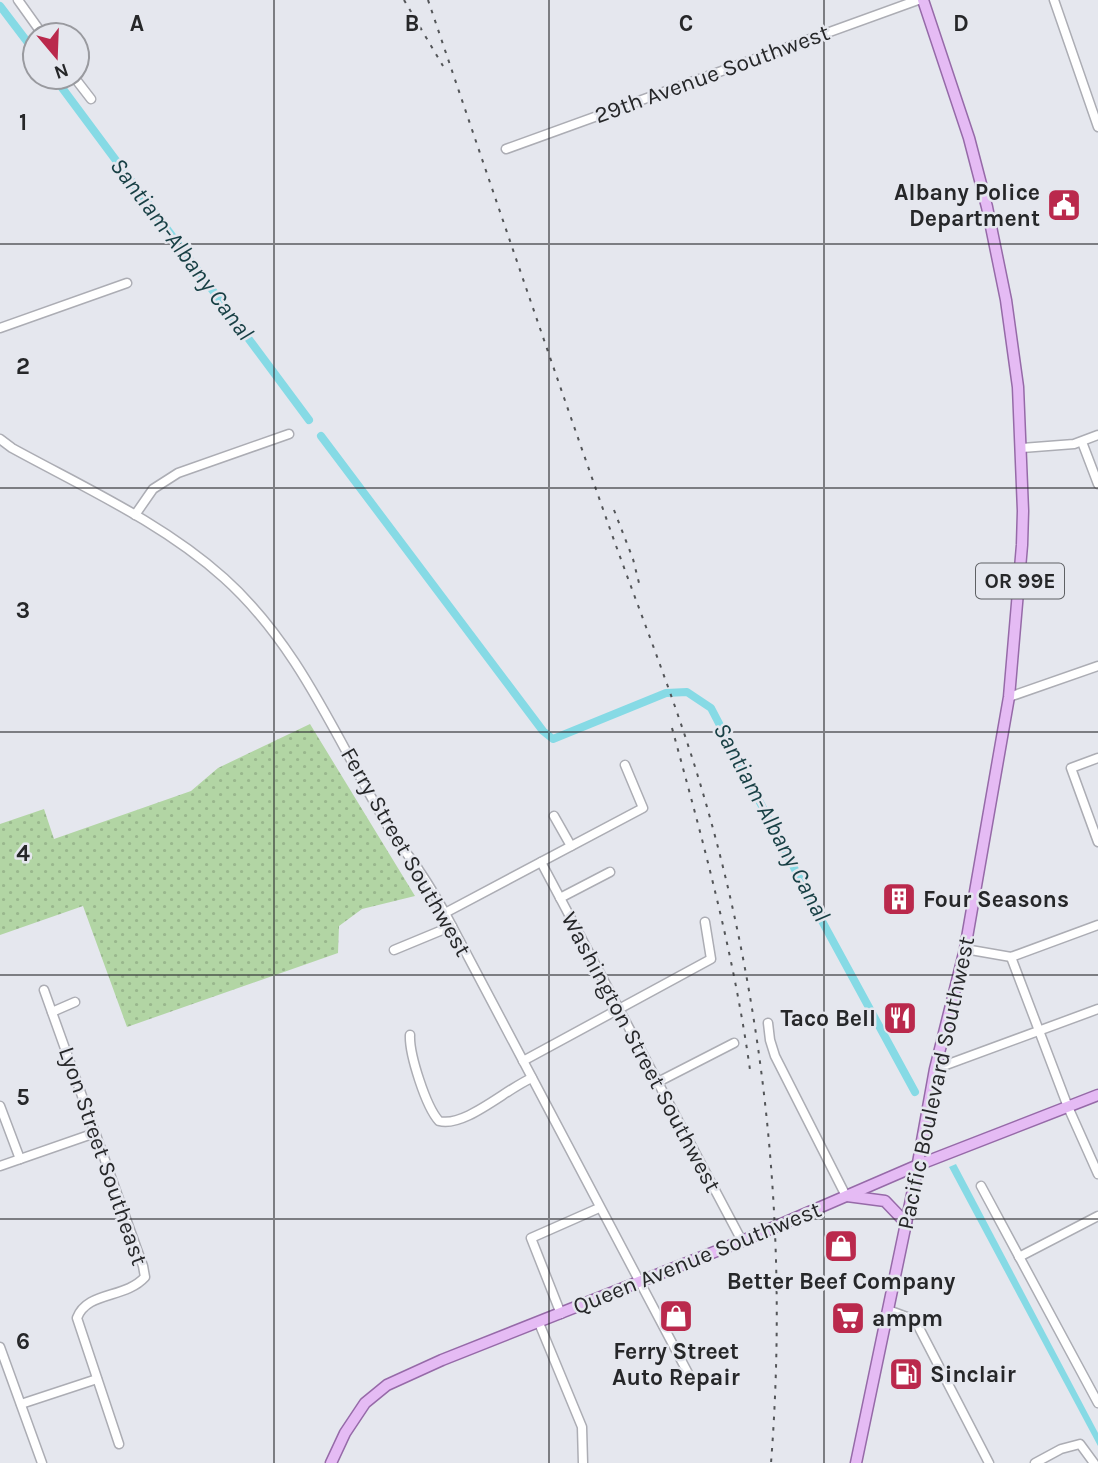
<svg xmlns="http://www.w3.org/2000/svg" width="1098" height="1463" font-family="Karla,sans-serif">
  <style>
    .grass { fill: url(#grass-dots) }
    .water { fill: #86dae5 }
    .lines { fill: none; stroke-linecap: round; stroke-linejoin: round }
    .canal { stroke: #86dae5; stroke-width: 8 }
    .minor-casing { stroke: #acadb4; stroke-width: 11 }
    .major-casing { stroke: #966aa8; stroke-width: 13 }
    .minor { stroke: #fff; stroke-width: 8 }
    .major { stroke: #e5bbf4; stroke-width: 10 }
    .rail { stroke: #535558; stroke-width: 2; stroke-dasharray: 3.5 7; stroke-linecap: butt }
    .grid { fill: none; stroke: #262729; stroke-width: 2; stroke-opacity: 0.55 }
    .labels { text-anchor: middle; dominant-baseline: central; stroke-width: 5; stroke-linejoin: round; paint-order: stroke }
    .shield { fill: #e5e7ee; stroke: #5f6164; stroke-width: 2 }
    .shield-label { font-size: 21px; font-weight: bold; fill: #262729 }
    .street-label { font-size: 23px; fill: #262729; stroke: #e5e7ee }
    .poi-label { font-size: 23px; font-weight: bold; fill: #262729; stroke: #e5e7ee; text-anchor: start }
    .water-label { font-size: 24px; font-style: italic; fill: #173f44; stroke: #e5e7ee }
    .grid-label { font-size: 23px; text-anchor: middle; font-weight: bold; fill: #262729; stroke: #e5e7ee; stroke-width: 5; stroke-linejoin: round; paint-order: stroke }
  </style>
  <defs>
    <pattern id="grass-dots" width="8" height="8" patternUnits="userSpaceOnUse" patternTransform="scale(1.75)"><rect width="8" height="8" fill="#b2d5a4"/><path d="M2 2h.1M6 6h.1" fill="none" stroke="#99b78d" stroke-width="1.8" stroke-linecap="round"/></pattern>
  </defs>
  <rect width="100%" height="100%" fill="#e5e7ee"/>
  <!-- grass -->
  <polygon class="grass" points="310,724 415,896 362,909 339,926 338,953 127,1027 83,906 0,935 0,824 44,809 54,839 191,791 218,768"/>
  <!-- water -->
  <polygon class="water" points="956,1164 1098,1433 1098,1446 949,1167"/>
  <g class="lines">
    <!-- canal -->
    <g class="canal">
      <polyline points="0,6 35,52"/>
      <polyline points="54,77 309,420"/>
      <polyline points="321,436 543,731 553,739 666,693 687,692 711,708 816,910 915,1092"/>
    </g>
    <!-- minor casing -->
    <g class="minor-casing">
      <g id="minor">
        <polyline points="18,0 43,35"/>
        <polyline points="1054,0 1098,127"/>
        <polyline points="74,77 91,99"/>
        <polyline points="506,149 918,0"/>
        <polyline points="0,328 127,283"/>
        <path d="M0 439 12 448C83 487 163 523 224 578 302 648 339 746 392 833 400 847 412 858 420 872 429 885 437 899 445 913L689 1375"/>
        <polyline points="1082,442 1098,484"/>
        <polyline points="1022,448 1074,444 1098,435"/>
        <polyline points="135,515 153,489 178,473 289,434"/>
        <polyline points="1009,697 1098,666"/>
        <polyline points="1098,758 1071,768 1098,842"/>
        <polyline points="554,816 571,846"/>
        <polyline points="541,862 742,1241"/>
        <polyline points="560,898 610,872"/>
        <polyline points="445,913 643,808 625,765"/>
        <polyline points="965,949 1011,957 1098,925"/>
        <polyline points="394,950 452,926"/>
        <polyline points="1011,957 1068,1107 1098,1174"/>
        <path d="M44 990 143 1266 145 1277C125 1299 87 1291 77 1318L119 1444"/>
        <polyline points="52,1012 75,1002"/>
        <polyline points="768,1023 770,1040 775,1056 846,1196"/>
        <path d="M410 1035C409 1054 426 1107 439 1121 465 1128 507 1088 532 1078"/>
        <polyline points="523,1061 711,959 705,922"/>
        <polyline points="935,1069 1098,1009"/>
        <polyline points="656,1083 734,1043"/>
        <polyline points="0,1106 20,1159"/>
        <polyline points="0,1166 95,1133"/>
        <polyline points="981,1186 1098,1403"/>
        <polyline points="1019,1257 1098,1216"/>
        <polyline points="888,1310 915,1320 989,1463"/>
        <polyline points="561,1314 531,1238 599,1208"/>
        <polyline points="539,1323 582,1427 583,1463"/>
        <polyline points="0,1347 42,1463"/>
        <polyline points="21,1404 97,1379"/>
        <polyline points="1035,1463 1061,1449 1080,1444 1094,1463"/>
      </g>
    </g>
    <!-- major casing -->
    <g class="major-casing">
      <g id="major">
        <polyline points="847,1196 885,1201 906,1223"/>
        <polyline points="331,1463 345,1433 365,1403 387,1385 442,1360 742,1241 918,1165 1098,1095"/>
        <polyline points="856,1463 914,1185 935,1069 965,949 1009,697 1022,545 1023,511 1018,387 1006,300 987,207 969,138 923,0"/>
      </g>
    </g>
    <!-- minor -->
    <use href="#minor" class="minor"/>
    <!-- major -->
    <use href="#major" class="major"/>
    <!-- rail -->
    <g class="rail">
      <polyline points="404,0 443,66"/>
      <path d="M428 0C486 171 544 342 604 512 634 598 669 683 696 770 765 993 789 1231 771 1463"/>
      <polyline points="614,510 633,559 639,583"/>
      <path d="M672 728C703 841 734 954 750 1070"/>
    </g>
  </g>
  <!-- grid -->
  <path class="grid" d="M274 0V1463M549 0V1463M824 0V1463M0 244H1098M0 488H1098M0 732H1098M0 975H1098M0 1219H1098"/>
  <!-- icons -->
  <defs>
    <g id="civic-square" transform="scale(1.75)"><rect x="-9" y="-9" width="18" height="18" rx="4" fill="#ba294c" stroke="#e5e7ee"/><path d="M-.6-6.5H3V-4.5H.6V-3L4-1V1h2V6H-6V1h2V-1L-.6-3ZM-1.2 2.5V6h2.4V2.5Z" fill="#fff"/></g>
    <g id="building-square" transform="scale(1.75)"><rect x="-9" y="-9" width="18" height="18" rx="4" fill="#ba294c" stroke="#e5e7ee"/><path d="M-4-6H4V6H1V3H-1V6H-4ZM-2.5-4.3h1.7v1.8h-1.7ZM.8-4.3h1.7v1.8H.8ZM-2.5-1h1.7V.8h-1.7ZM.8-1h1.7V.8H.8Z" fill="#fff"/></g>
    <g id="restaurant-square" transform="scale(1.75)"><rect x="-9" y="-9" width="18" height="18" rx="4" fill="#ba294c" stroke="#e5e7ee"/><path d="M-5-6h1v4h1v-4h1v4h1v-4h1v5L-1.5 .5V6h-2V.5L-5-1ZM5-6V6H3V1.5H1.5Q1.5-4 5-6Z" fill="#fff"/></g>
    <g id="shop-square" transform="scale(1.75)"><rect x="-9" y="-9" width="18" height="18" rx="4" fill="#ba294c" stroke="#e5e7ee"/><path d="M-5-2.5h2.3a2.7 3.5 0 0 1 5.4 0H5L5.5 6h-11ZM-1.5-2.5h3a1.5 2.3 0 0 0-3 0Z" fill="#fff"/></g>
    <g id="supermarket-square" transform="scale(1.75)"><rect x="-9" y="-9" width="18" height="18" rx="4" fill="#ba294c" stroke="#e5e7ee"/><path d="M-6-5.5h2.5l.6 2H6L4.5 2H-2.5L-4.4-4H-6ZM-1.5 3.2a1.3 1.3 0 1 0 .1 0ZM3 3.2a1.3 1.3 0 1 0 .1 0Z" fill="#fff"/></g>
    <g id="fuel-square" transform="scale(1.75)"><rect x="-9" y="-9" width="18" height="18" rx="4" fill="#ba294c" stroke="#e5e7ee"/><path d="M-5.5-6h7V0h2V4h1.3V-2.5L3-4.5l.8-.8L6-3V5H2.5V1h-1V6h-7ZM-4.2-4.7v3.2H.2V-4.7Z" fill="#fff"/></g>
  </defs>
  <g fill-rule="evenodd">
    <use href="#civic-square" x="1064" y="205"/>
    <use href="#building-square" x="899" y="899"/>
    <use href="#restaurant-square" x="900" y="1018"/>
    <use href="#shop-square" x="841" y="1246"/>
    <use href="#shop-square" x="676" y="1316"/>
    <use href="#supermarket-square" x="848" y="1318"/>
    <use href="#fuel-square" x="906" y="1374"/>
  </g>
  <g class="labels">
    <!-- shield labels -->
    <rect class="shield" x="976" y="563.5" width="88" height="35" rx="5"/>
    <g class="shield-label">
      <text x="1020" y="581">OR 99E</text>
    </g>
    <!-- street labels -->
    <g class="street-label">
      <text transform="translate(712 74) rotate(-20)">29th Avenue Southwest</text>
      <text transform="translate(406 852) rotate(60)">Ferry Street Southwest</text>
      <text transform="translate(641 1052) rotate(62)">Washington Street Southwest</text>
      <text transform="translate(936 1083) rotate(-78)">Pacific Boulevard Southwest</text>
      <text transform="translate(103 1156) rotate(71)">Lyon Street Southeast</text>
      <text transform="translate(697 1258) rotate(-22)">Queen Avenue Southwest</text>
    </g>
    <!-- poi labels -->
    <g class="poi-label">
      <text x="1040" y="192" text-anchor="end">Albany Police<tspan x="1040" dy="26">Department</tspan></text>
      <text x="923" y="899">Four Seasons</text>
      <text x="876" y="1018" text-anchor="end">Taco Bell</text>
      <text x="841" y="1281" text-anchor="middle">Better Beef Company</text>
      <text x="872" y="1318">ampm</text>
      <text x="676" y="1351" text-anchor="middle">Ferry Street<tspan x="676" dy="26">Auto Repair</tspan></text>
      <text x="930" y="1374">Sinclair</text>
    </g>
    <!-- water labels -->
    <g class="water-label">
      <text transform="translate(182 249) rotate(53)">Santiam-Albany Canal</text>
      <text transform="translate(772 822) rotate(62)">Santiam-Albany Canal</text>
    </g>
  </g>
  <g class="grid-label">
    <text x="137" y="31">A</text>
    <text x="412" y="31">B</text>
    <text x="686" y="31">C</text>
    <text x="961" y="31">D</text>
    <text x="23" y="130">1</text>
    <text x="23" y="374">2</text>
    <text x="23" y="618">3</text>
    <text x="23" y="861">4</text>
    <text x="23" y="1105">5</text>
    <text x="23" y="1349">6</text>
  </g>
  <!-- north arrow -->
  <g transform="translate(56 56) rotate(161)"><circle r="33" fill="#e5e7ee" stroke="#999a9f" stroke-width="2"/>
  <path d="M0-5L12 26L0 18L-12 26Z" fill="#ba294c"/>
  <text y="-10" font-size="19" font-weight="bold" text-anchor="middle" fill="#262729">N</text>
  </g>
</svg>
